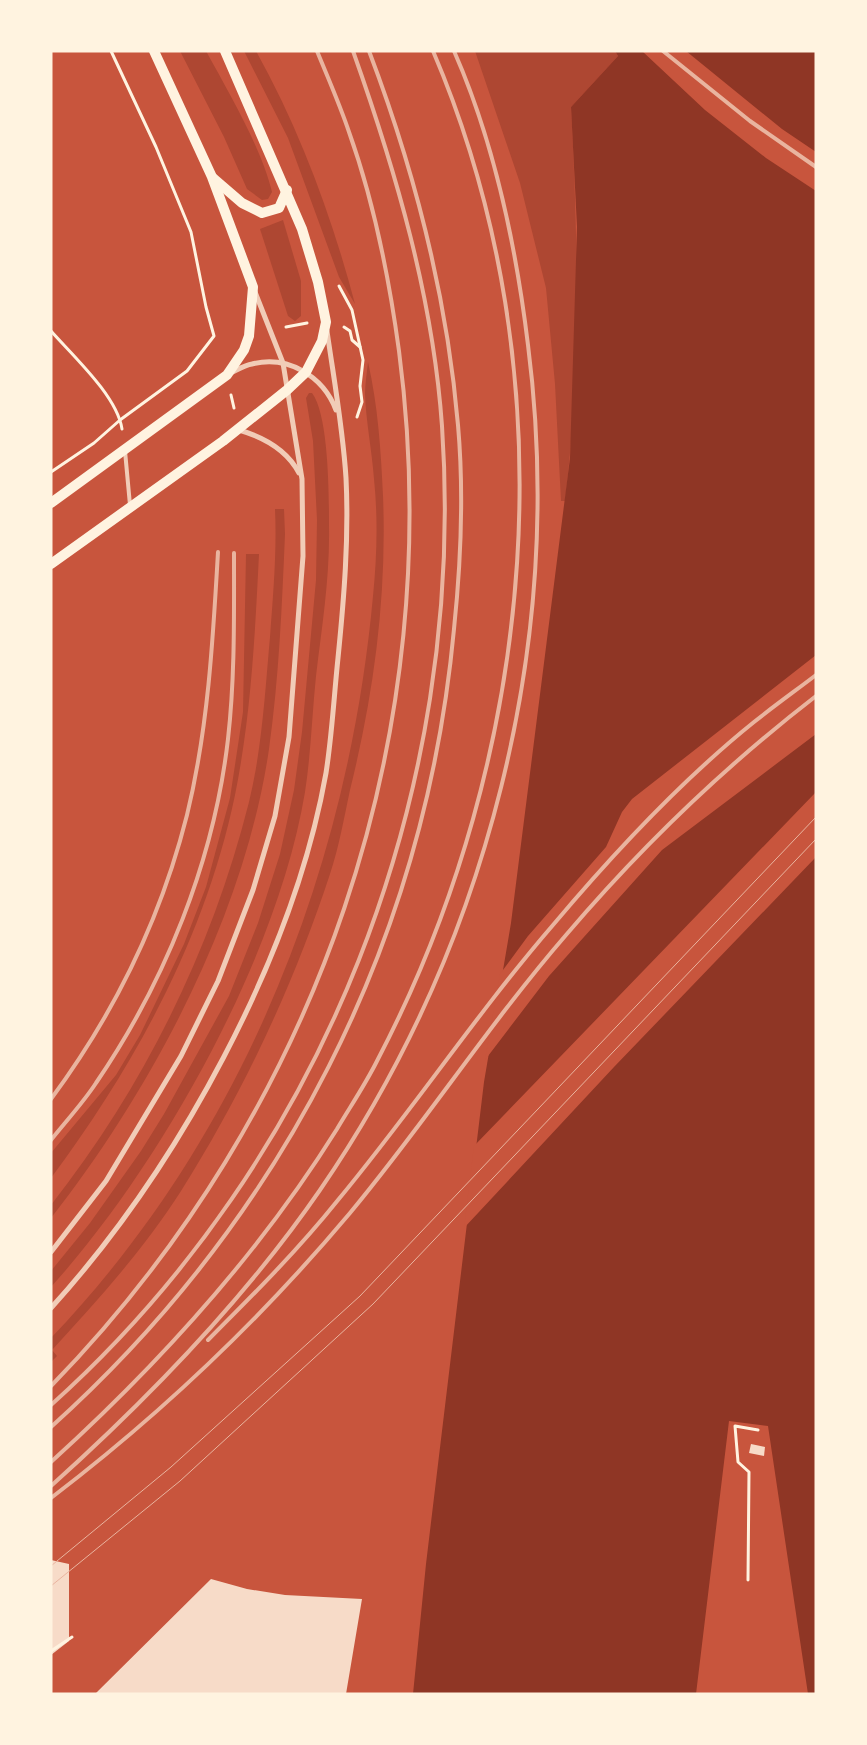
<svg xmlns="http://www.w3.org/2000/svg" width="867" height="1745" font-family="'Varela Round',sans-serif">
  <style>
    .green { fill: #ae4732 }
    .water { fill: #8f3625 }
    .pier { fill: #c8553d }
    .building { fill: #f7dbc8 }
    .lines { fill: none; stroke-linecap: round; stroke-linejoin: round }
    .path { stroke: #fff3e0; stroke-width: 3 }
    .service { stroke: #f1ccb7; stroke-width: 4 }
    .minor { stroke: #f1ccb7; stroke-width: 5 }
    .secondary { stroke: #fff3e0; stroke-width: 10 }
    .tram { stroke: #e9b49f; stroke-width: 1 }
    .rail { stroke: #e9b49f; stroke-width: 4 }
  </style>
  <rect width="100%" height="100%" fill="#c8553d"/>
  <!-- green -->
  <g class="green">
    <path d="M180 51H206C229 93 261 147 272 192L268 199 262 200 247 189 224 137Z"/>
    <path d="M244 51H256C300 130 332 217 355 304L339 277 288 138Z"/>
    <path d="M475 51H615L618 56 571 107C578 238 581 371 565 501H561L555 384 546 288 520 183Z"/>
    <polygon points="283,220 301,281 301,316 295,321 288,316 260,229"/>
    <path d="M368 362C378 406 381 451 383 496 387 596 374 693 350 790 344 818 339 847 330 874 293 986 244 1091 181 1191 144 1249 98 1300 52 1350L57 1356 51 1362V1338C243 1137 348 870 373 596 377 557 378 517 374 479 372 451 366 422 365 394 365 384 367 372 368 362Z"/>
    <path d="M309 393H312C329 415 329 497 329 526 330 577 322 626 316 676 312 715 311 753 305 792 278 956 162 1164 51 1287V1271L90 1223 141 1151 164 1114 229 996 258 923 280 854 294 790 302 732 316 580 317 520 313 441 306 398Z"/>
    <path d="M275 509H284L285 534C282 605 279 678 269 749 245 914 153 1088 51 1218V1205C145 1085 212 949 249 802 262 749 265 692 270 637 273 595 277 552 275 509Z"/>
    <path d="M246 554H259C255 635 251 716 235 795 206 935 136 1064 51 1178V1153L116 1075 140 1035 184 944 206 887 230 798 243 712Z"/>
  </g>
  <!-- water -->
  <polygon class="water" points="615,51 816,51 816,1694 808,1694 768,1426 729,1421 696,1694 413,1694 426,1564 484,1082 511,923 570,458 577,227 571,107 618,56"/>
  <!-- pier -->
  <g class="pier">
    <polygon points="642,51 686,51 782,129 816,152 816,191 766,158 705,110"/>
    <polygon points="816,655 816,734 662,850 549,976 485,1060 500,974 528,936 606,847 622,812 632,799"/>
    <polygon points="816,792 816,857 614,1067 464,1228 474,1146"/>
  </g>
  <!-- building -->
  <g class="building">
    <polygon points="751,1444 765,1447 764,1456 749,1453"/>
    <polygon points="51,1560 69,1564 69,1641 51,1655"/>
    <polygon points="211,1579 247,1589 285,1595 362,1599 346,1694 95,1694"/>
  </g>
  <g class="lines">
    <!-- path -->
    <g class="path">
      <polyline points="339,286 352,310 363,360 360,386 362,402 357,417"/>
      <polyline points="286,327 307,323"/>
      <polyline points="344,327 350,331 352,340 360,347"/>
      <path d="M51 331C73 356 117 396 122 429"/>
      <polyline points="231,395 234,408"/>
      <polyline points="51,472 94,443 120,420 187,371 214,336 206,307 191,232 156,147 111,51"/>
      <polyline points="748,1580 749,1472 738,1462 735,1426 758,1430"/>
      <polyline points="51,1651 72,1637"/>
    </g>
    <!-- service -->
    <polyline class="service" points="125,451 130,505"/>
    <!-- minor -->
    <g class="minor">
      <path d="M230 373C237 370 245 365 252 364 288 355 323 376 336 410"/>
      <path d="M239 430C263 437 287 450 299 473"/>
      <polyline points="51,1252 106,1181 181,1056 218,981 253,890 275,816 289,737 303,556 302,479 283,363 255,292"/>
      <path d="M51 1308C177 1169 293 958 326 773 332 735 334 696 338 658 344 598 349 538 346 478 343 429 334 380 327 331"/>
    </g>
    <!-- secondary -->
    <g class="secondary">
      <polyline points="213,178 242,203 262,213 279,208 287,190"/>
      <polyline points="51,503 227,375 244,350 249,336 253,287 212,177 154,51"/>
      <polyline points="51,564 223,441 287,390 306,372 322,341 326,322 318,282 302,229 225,51"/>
    </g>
    <!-- tram -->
    <g class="tram">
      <polyline points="51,1566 171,1467 360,1296 816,817"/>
      <polyline points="51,1586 180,1481 373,1304 816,839"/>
    </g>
    <!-- rail -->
    <g class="rail">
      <polyline points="663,51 750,121 816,167"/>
      <path d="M51 1099C114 1014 161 918 187 815 208 729 213 640 218 552"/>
      <path d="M51 1140C66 1121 83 1103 96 1083 165 982 214 861 228 739 235 677 234 615 234 553"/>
      <path d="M208 1340C253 1295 298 1250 338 1200 412 1111 477 1013 553 925 612 855 683 779 754 722 774 706 795 691 816 675"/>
      <path d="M51 1386C319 1111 449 732 399 351 389 277 374 202 349 132 340 105 328 78 317 51"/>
      <path d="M51 1405C325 1159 467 792 442 426 433 298 396 172 353 51"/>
      <path d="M51 1427C283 1218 425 941 454 629 461 562 464 493 458 425 447 297 415 172 369 51"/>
      <path d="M51 1462C160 1363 259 1254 337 1129 350 1107 365 1085 377 1061 538 753 571 374 433 51"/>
      <path d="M51 1486C150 1397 245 1299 320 1190 488 945 566 641 528 345 516 246 495 144 454 51"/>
      <path d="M51 1498C161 1414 261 1319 350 1213 425 1123 489 1024 566 935 641 847 724 767 816 696"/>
    </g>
  </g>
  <!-- border -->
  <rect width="867" height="1745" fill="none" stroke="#fff3e0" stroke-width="105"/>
</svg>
